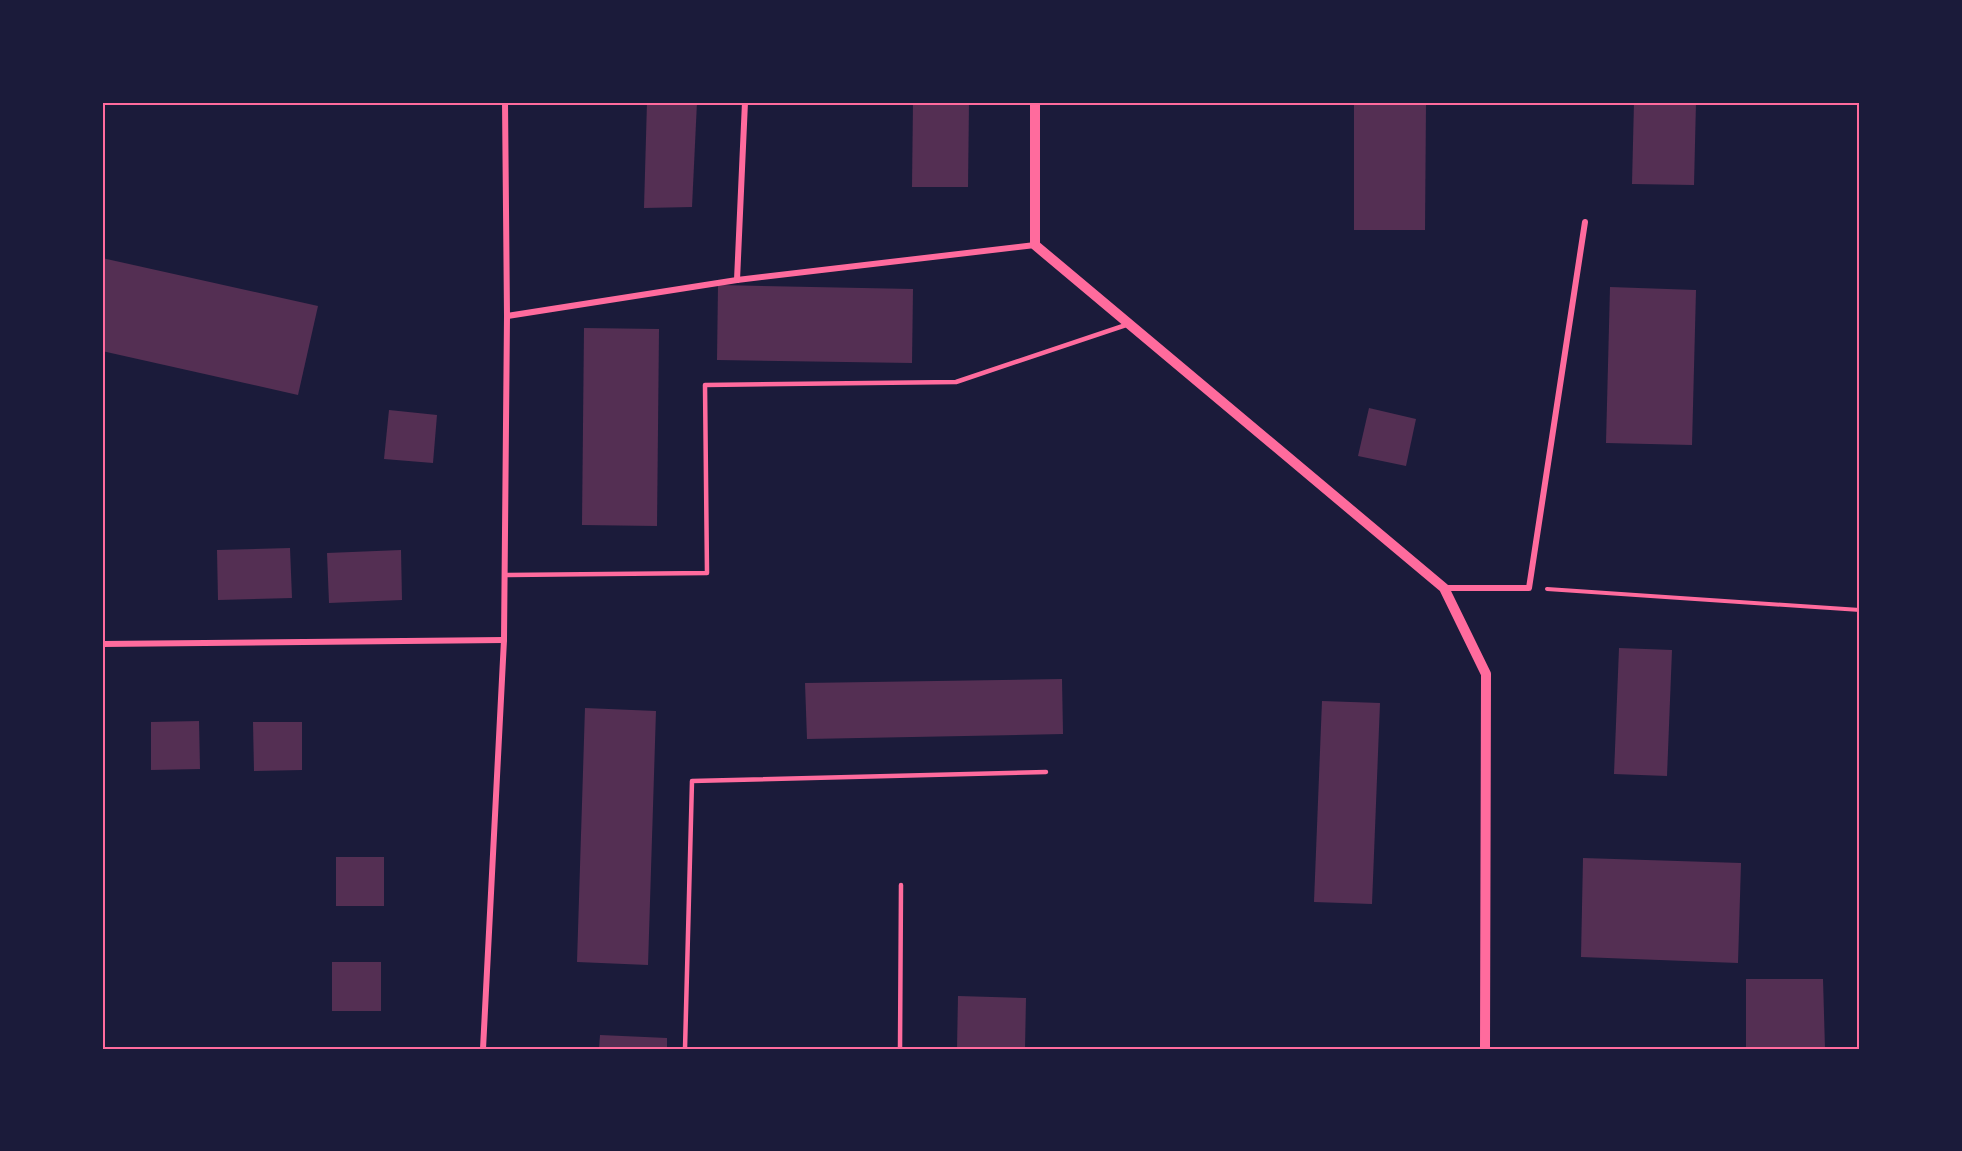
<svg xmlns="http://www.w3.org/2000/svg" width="1962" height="1151" font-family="Literata,serif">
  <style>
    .building { fill: #542f53 }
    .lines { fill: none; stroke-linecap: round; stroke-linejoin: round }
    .path { stroke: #ff6b9d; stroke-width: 4 }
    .service { stroke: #ff6b9d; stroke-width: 4.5 }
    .minor { stroke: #ff6b9d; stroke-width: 6 }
    .tertiary { stroke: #ff6b9d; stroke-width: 10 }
    .neatline { fill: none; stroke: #ff6b9d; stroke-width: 2 }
  </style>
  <rect width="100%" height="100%" fill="#1b1b3a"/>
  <!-- building -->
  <g class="building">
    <polygon points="647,102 697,102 692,207 644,208"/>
    <polygon points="913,102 969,102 968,187 912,187"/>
    <polygon points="1354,102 1426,102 1425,230 1354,230"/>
    <polygon points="1634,102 1696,102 1694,185 1632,184"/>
    <polygon points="102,258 318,306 298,395 102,351"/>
    <polygon points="718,285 913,289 912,363 717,360"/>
    <polygon points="1610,287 1696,290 1692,445 1606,443"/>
    <polygon points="584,328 659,329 657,526 582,525"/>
    <polygon points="1369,408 1416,419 1406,466 1358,456"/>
    <polygon points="389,410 437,415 433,463 384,459"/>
    <polygon points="290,548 292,598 218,600 217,550"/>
    <polygon points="401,550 402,600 329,603 327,553"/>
    <polygon points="1619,648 1672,650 1667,776 1614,774"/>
    <polygon points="1062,679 1063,734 807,739 805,683"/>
    <polygon points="1322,701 1380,703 1372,904 1314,902"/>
    <polygon points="585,708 656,711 648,965 577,962"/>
    <polygon points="199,721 200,769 151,770 151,722"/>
    <polygon points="253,722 302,722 302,770 254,771"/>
    <rect x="336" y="857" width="48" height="49"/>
    <polygon points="1583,858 1741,863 1738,963 1581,957"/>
    <rect x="332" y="962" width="49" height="49"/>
    <polygon points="1746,979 1823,979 1825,1049 1746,1049"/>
    <polygon points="958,996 1026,998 1025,1049 957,1049"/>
    <polygon points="600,1035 667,1038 667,1049 599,1049"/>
  </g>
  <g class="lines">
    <!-- path -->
    <polyline class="path" points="1547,589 1860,610"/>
    <!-- service -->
    <g class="service">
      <polyline points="505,575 707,573 705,385 956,382 1129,324"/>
      <polyline points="685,1049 692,781 1046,772"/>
      <polyline points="900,1049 901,885"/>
    </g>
    <!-- minor -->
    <g class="minor">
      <polyline points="737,280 745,102"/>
      <polyline points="507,316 737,280 1035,245"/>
      <polyline points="1444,588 1529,588 1585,222"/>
      <polyline points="102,644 504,640"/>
      <polyline points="483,1049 504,640 507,316 505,102"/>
    </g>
    <!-- tertiary -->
    <polyline class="tertiary" points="1035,102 1035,245 1444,588 1486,674 1485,1049"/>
  </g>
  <!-- border -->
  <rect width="1962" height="1151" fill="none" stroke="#1b1b3a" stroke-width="207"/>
  <rect x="104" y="104" width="1754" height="944" class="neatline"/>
</svg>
